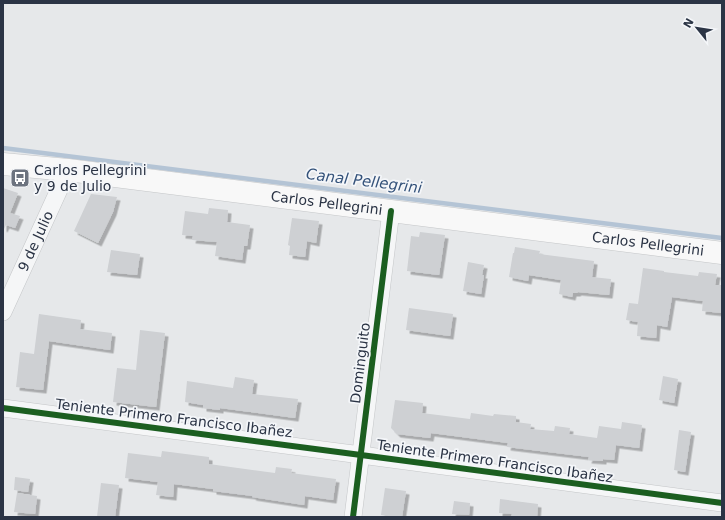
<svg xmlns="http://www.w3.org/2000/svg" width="725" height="520" font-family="'DejaVu Sans',sans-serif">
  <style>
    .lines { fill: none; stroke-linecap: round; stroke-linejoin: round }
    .stream { stroke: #b4c4d5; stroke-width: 4.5 }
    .building { fill: #ced0d3; filter: url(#shadow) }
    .minor-casing { stroke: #c4c6c8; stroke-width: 18 }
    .secondary-casing { stroke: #c4c6c8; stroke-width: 23 }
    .minor { stroke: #f5f6f7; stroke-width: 17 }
    .secondary { stroke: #f8f8f8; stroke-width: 22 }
    .cycleway-casing { stroke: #f4f6f9; stroke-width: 8 }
    .cycleway { stroke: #1b5e20; stroke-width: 6 }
    .labels { text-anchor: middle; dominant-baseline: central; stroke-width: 3.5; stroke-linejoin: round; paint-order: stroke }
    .poi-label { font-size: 14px; fill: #2b3445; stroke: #f4f6f9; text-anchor: start }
    .street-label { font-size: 14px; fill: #2b3445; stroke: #f4f6f9 }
    .water-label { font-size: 15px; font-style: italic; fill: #34527a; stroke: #f4f6f9 }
  </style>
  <defs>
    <filter id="shadow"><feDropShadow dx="3.5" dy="3.5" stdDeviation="0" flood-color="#0004"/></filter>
  </defs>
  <rect width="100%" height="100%" fill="#e6e8ea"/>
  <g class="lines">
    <!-- stream -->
    <polyline class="stream" points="3,148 722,238"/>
  </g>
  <!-- building -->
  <g class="building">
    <polygon points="3,188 18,193 10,213 20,216 15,228 6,225 4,229 3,228"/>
    <polygon points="91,194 117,197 113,212 98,243 74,231"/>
    <polygon points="209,208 228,210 227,222 250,225 247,246 244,246 242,260 215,256 217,242 192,240 193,236 182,235 185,211 208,214"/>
    <polygon points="292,218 319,221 316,243 307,241 305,257 289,255 290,246 288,245"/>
    <polygon points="420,232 445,235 439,275 407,271 411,236 419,237"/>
    <polygon points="515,247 540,251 539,254 594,261 592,277 611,279 609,295 578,292 577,293 573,293 572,297 559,294 561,280 529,275 528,281 509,277 513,253 514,253"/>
    <polygon points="111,250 140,254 137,275 107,272"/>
    <polygon points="468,262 484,265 482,275 484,275 481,294 463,291"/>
    <polygon points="643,268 664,271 664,272 698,276 699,272 717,274 715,285 722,285 722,313 702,311 703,301 672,297 667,327 657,325 656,338 637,336 638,322 626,320 629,303 638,304"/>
    <polygon points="409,308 453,314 450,336 406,330"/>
    <polygon points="39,314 81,320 80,329 112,333 110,350 49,341 43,390 16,387 20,352 34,354"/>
    <polygon points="140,330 165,333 156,407 113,402 117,368 136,370"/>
    <polygon points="663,376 678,379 674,403 659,400"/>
    <polygon points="235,377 254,380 252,394 298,399 295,418 220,408 220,410 203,408 203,405 185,402 187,381 233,388"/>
    <polygon points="395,400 423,403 422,413 470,419 471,413 493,416 494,414 516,416 516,422 531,424 530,429 554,431 555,426 570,428 569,434 597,438 599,426 621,429 622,422 642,425 639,448 616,445 614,460 603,459 603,461 588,460 589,457 507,447 508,443 431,433 430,438 397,434 391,428"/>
    <polygon points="679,430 691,432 685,472 674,470"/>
    <polygon points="162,451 209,457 209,464 275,473 276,467 292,469 291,473 336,479 333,500 305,496 304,505 252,497 253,496 213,491 213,489 174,484 173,497 156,495 158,482 125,478 128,453 161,457"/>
    <polygon points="15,477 30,479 28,492 14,490"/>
    <polygon points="101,483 119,485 115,517 97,517"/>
    <polygon points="385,488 406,491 402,517 394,517 381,515"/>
    <polygon points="17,493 37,496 35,514 14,512"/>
    <polygon points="500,499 538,504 537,517 511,517 512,514 499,513"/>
    <polygon points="454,501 470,503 469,515 452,514"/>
  </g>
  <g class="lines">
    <!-- minor casing -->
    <g class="minor-casing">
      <g id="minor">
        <path id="s1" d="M3 312 68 170"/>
        <polyline points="3,408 361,455 722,503"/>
        <polyline points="353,517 391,211"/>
      </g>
    </g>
    <!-- secondary casing -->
    <g class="secondary-casing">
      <g id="secondary">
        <path id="s2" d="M3 164 68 170 722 253"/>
      </g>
    </g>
    <!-- minor -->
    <use href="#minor" class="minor"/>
    <!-- secondary -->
    <use href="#secondary" class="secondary"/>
    <!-- cycleway casing -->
    <g class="cycleway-casing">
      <g id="cycleway">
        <polyline points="3,408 361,455 722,503"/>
        <polyline points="353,517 391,211"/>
      </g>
    </g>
    <!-- cycleway -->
    <use href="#cycleway" class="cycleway"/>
  </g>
  <!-- icons -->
  <defs>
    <g id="bus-square" transform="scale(1)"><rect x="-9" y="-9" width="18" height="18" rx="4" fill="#6c737f" stroke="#f4f6f9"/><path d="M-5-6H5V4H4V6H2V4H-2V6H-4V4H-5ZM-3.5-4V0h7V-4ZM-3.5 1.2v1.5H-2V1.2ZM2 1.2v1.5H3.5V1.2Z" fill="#fff"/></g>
  </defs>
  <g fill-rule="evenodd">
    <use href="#bus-square" x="20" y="178"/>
  </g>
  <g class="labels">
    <!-- poi labels -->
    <g class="poi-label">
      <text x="34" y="170">Carlos Pellegrini<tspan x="34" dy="16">y 9 de Julio</tspan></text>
    </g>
    <!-- street labels -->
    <g class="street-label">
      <text stroke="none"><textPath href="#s2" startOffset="326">Carlos Pellegrini</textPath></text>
      <text stroke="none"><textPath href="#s1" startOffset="78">9 de Julio</textPath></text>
      <text stroke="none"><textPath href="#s2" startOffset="650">Carlos Pellegrini</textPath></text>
      <text transform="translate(360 363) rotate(-83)">Dominguito</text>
      <text transform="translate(174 418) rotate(7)">Teniente Primero Francisco Ibañez</text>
      <text transform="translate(495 461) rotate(8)">Teniente Primero Francisco Ibañez</text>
    </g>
    <!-- water labels -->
    <g class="water-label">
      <text transform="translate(364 181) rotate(7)">Canal Pellegrini</text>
    </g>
  </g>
  <!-- border -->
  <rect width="725" height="520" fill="none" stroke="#2b3445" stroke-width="8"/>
  <!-- north arrow -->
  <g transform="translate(697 28) rotate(300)" stroke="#f4f6f9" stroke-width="3" paint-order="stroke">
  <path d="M0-3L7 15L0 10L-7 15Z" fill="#2b3445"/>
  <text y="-6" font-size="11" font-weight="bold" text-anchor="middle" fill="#2b3445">N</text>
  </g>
</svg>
